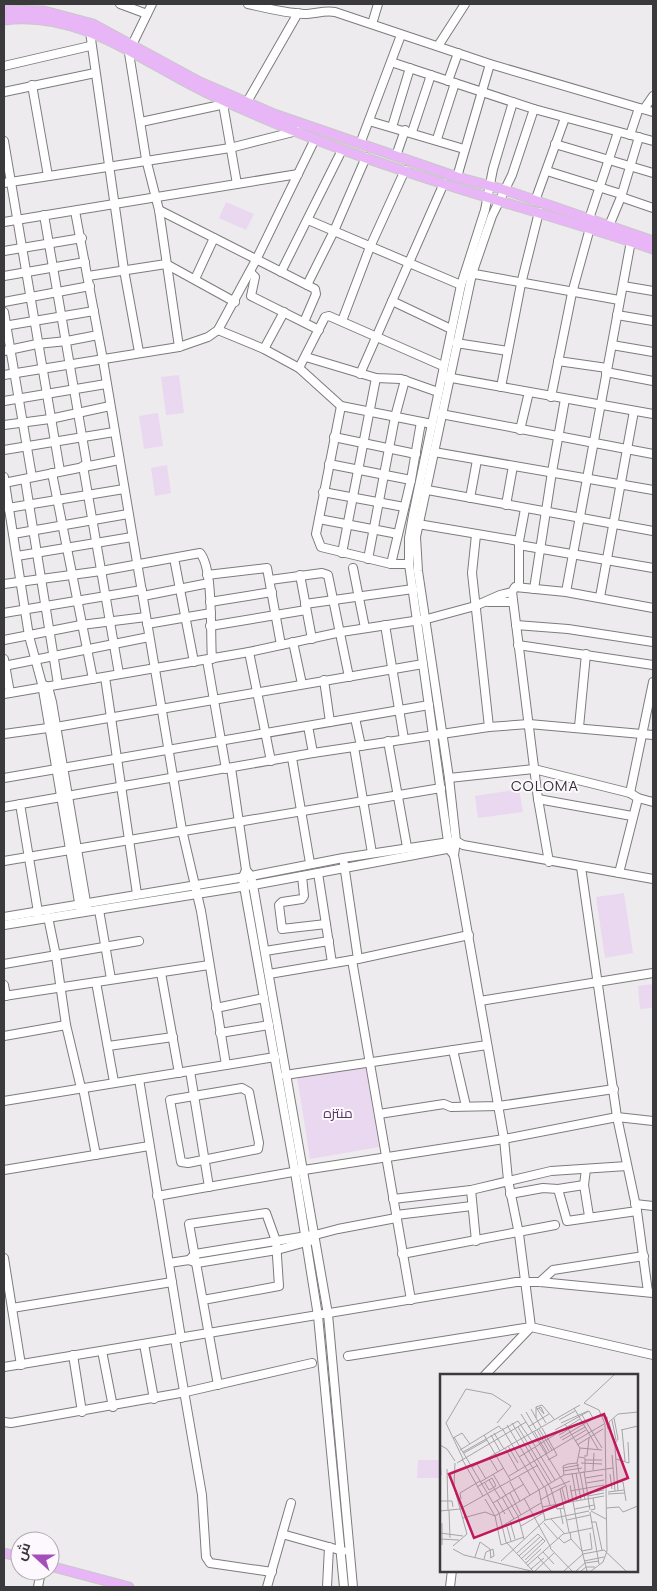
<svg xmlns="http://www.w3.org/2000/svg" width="657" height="1591" font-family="Manrope,Cairo,sans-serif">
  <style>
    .green { fill: #e9d8ef }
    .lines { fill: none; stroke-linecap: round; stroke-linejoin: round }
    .minor-casing { stroke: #7e7b7f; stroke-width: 10 }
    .major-casing { stroke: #c8c8c8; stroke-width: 11 }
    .minor { stroke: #fff; stroke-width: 8 }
    .major { stroke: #e8b6f6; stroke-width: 9 }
    .labels { text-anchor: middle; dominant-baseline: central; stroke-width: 4; stroke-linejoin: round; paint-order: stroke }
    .park-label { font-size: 14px; fill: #5a3a63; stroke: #fcf8fd }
    .neighbourhood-label { font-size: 15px; letter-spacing: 1px; fill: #333134; stroke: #fcf8fd }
    .inset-road { fill: none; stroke: #a6a4a7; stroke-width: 1 }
    .view { fill: #c2185b; fill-opacity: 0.15; stroke: #c2185b; stroke-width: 2.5 }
    .inset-edge { fill: none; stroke: #3a393b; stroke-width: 2.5 }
  </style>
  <rect width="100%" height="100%" fill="#eeebef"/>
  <!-- green -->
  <g class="green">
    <polygon points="226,202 254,214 246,230 219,218"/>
    <polygon points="179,375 184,413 166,415 161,377"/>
    <polygon points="158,413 163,446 144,449 139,416"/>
    <polygon points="167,465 171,493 155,496 151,468"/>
    <polygon points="519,789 523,812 478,818 475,796"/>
    <polygon points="624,893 633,953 605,958 596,897"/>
    <polygon points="653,984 653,1008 640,1009 638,986"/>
    <polygon points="365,1065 379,1147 310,1159 297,1076"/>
    <polygon points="418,1460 441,1460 441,1478 417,1478"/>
  </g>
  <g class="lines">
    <!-- minor casing -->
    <g class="minor-casing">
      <g id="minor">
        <polyline points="120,4 147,14"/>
        <path d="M248 4C266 8 285 13 304 14 315 14 324 10 335 12L490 64 653 112"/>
        <polyline points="372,24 378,4"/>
        <polyline points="90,32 124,270 139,352"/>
        <polyline points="132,45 152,4"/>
        <polyline points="438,46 465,4"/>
        <polyline points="129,53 146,159 159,210 179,347"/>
        <polyline points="391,62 534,109 653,141"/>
        <polyline points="4,66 90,46"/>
        <polyline points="448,81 458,53"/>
        <polyline points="32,85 48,176"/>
        <polyline points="4,92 95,73"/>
        <polyline points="247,102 298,13"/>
        <polyline points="223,104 237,184"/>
        <polyline points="644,109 653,96"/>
        <polyline points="369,121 464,149"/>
        <polyline points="141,122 230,103"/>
        <polyline points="392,127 410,68"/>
        <polyline points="412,132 431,75"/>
        <polyline points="630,135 639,108"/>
        <polyline points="437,139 455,83"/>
        <polyline points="4,141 60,471"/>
        <polyline points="360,144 401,35"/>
        <polyline points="555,144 653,173"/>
        <polyline points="396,156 405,130"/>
        <polyline points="547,171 621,194"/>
        <polyline points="457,177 490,64"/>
        <polyline points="4,183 230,148 297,131"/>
        <polyline points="621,197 653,208"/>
        <polyline points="535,201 565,118"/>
        <polyline points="159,210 315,289 316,294 304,322"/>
        <polyline points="75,211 103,360 182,830 201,911 226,1065"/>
        <polyline points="44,215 87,465"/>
        <polyline points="589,219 618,132"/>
        <polyline points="308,220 461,285"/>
        <polyline points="4,222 298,174"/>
        <polyline points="609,226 621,197 639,137"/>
        <polyline points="4,251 82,238"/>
        <polyline points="250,272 255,277 251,296 319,330"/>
        <polyline points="281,272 342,150"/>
        <polyline points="469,273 619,300"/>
        <polyline points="4,276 85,262"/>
        <polyline points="88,276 166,264 235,302"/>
        <polyline points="195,279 214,238"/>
        <polyline points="307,285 334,231 366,157"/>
        <polyline points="623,286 653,291"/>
        <polyline points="392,301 451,329"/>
        <polyline points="4,302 90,286"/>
        <polyline points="4,312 32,477"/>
        <polyline points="617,315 653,321"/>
        <polyline points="342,321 370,247 405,170"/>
        <polyline points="4,326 94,311"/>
        <polyline points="218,330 264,349 299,368 341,406"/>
        <polyline points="456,343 508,351"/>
        <polyline points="612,345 653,352"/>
        <polyline points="264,349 284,312"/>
        <polyline points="4,351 37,344 67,341 98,335"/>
        <polyline points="306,357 376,378 401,379 438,392"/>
        <polyline points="558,361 607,368"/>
        <polyline points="299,368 325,317 329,316 443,366"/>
        <polyline points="606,372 653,381"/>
        <polyline points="360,374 444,183"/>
        <polyline points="4,375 179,347 208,337 218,330 256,260 315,139"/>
        <polyline points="446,377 653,414"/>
        <polyline points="501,387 521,284 539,212"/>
        <polyline points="551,397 572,293 590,228"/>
        <polyline points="4,401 106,384"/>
        <polyline points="441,414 653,454"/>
        <polyline points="4,425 50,419 110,406"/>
        <polyline points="520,430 529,392"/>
        <polyline points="334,437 416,454"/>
        <polyline points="4,450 114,432"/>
        <polyline points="434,452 653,490"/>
        <polyline points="329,464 411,480"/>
        <polyline points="83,466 119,674"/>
        <polyline points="52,473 93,679"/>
        <polyline points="4,477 29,636 42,684 80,908"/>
        <polyline points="25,479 58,684"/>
        <polyline points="4,483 119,460"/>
        <polyline points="422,489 653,531"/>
        <polyline points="323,492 404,507"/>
        <polyline points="470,498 477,460"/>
        <polyline points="506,505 513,466"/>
        <polyline points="8,508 124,489"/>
        <polyline points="319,519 398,534"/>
        <polyline points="418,524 519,541"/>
        <polyline points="13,534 128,514"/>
        <polyline points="476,535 472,573 489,727"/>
        <polyline points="519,545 653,568"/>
        <polyline points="342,553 376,378"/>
        <polyline points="17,556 132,537"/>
        <polyline points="174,558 194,662"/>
        <polyline points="368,559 395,417 405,380"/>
        <polyline points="391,564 411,480 421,422"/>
        <polyline points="409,564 391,564 321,547 316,534 341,406 432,424"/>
        <polyline points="353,568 365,628"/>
        <polyline points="207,575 267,568 281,645"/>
        <polyline points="300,575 312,639"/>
        <polyline points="270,580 322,573 328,575 349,677"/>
        <path d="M4 584 101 571 200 553C214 569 210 635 212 659"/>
        <polyline points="519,587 519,541 525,509"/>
        <polyline points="534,589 552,472 565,399"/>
        <polyline points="512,592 538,799 549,862"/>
        <polyline points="566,592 631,241"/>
        <polyline points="143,596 209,583"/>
        <polyline points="600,597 634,411"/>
        <polyline points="210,602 272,592"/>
        <polyline points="488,602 513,602"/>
        <polyline points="305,604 413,589"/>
        <polyline points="4,613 142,590"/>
        <polyline points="147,624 211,613"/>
        <polyline points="385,625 404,739"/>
        <polyline points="516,625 568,629 653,642"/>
        <polyline points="210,626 306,610"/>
        <polyline points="4,640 81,625 146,617"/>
        <polyline points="293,642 302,684"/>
        <polyline points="518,645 653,665"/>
        <polyline points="249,652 271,761"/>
        <polyline points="4,659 10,693"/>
        <polyline points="207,660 226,769"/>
        <polyline points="4,666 149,637"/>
        <polyline points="105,677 137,894"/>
        <polyline points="324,680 330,722"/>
        <polyline points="44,685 48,687 52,702 87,908"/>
        <polyline points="4,694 249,652 341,632 427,619 475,606 500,595 512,592 515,587 566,592 653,608"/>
        <polyline points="355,718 361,746"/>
        <polyline points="308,726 313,753"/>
        <polyline points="56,727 423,664"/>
        <polyline points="579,727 586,654"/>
        <polyline points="4,734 48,728"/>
        <polyline points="388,741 407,847"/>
        <polyline points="354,747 372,853"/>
        <polyline points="292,758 310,863"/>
        <polyline points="231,768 246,870 251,876 253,885 328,1314 353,1587"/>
        <polyline points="4,778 429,705"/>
        <polyline points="449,778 534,769 630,793 638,798 619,873"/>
        <polyline points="630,793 653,682"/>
        <polyline points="638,798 653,802"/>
        <polyline points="538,799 632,816"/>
        <polyline points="20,804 38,912"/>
        <polyline points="4,807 313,753 489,727 529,724 653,735"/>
        <polyline points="454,855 456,841 449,778 418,571 416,537 472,274 492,216 512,175 534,109"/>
        <polyline points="4,861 441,788"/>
        <polyline points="344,864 358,959"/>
        <polyline points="581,867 617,1117 637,1211 648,1292"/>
        <polyline points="246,870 243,877 244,886 295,1172 318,1316 344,1587"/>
        <polyline points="318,873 332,963"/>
        <polyline points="302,876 304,896 302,899 282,902 279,905 282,929 326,924"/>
        <polyline points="99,910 111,979"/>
        <polyline points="4,917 251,876 343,858 456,841 463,845 653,879"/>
        <polyline points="48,917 56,956 66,1025 81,1088"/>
        <polyline points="4,925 253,885 452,848"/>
        <polyline points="265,951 329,941"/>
        <polyline points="352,960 411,1300"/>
        <polyline points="4,964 139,941"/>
        <polyline points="161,973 179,1073"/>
        <polyline points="269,974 358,959 469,935"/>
        <polyline points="96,982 114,1082"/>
        <polyline points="4,985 6,996"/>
        <polyline points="4,996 209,965"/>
        <polyline points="480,1001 653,973"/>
        <polyline points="216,1008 264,998"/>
        <polyline points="220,1033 269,1025"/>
        <polyline points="4,1036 66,1025"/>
        <polyline points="108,1046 173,1037"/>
        <polyline points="453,1050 466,1106"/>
        <polyline points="190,1071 209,1187"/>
        <polyline points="285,1075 487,1045"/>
        <polyline points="139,1079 181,1338"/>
        <polyline points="83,1088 96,1155"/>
        <polygon points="242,1088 249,1092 259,1143 258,1149 188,1163 181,1162 170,1100"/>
        <polyline points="4,1101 275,1057"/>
        <polyline points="379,1114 444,1104 451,1107 499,1106 614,1089"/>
        <polyline points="586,1169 584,1185 589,1216"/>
        <polyline points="4,1170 149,1146"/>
        <polyline points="558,1189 567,1221 637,1211"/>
        <polyline points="471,1190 476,1241"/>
        <polyline points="510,1194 543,1188 558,1189 584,1185"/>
        <polyline points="157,1196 304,1170 504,1139 617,1117 653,1121"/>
        <polyline points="393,1199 471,1190 551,1171 627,1166"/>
        <polyline points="635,1204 653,1206"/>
        <polyline points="396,1215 472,1206"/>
        <polyline points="402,1254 555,1225"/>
        <polyline points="4,1258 21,1365"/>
        <polyline points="189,1260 195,1254 319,1234 338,1229 396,1218"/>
        <polyline points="169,1263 189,1260 197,1263 277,1250 310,1241"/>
        <polyline points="540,1282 553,1270 644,1256"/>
        <polyline points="203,1300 279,1286 276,1241 266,1213 189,1224 218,1385"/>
        <polyline points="12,1308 172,1282"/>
        <polyline points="175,1339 202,1495 206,1557 210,1563 272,1572"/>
        <polyline points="144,1344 154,1399"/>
        <polyline points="102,1351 113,1407"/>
        <polyline points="73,1355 82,1412"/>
        <polyline points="348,1356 531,1327 519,1234 508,1180 504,1139 454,855 449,849 409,564 409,538 413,515 461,285 485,210 493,169 513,102"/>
        <polyline points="4,1367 516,1282 540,1282 653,1293"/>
        <polyline points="485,1375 531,1327 653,1355"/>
        <polyline points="4,1422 11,1423 186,1392 312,1363"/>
        <polyline points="282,1534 343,1551"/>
        <polyline points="38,1587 41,1571"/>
        <polyline points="267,1587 291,1503"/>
        <polyline points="327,1587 329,1547"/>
        <polyline points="450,1587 452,1570"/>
      </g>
    </g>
    <!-- major casing -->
    <g class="major-casing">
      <g id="major">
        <polyline points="4,10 44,11 93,24 200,82 274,114 457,177 505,190 653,241"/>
        <path d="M4 20C80 10 141 61 205 92 249 113 295 132 341 149 443 187 550 214 653 249"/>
        <polyline points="4,1553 20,1557"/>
        <polyline points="50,1566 129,1587"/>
      </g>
    </g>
    <!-- minor -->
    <use href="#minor" class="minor"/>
    <!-- major -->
    <use href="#major" class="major"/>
  </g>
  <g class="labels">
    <!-- park labels -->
    <g class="park-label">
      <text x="338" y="1112">منتزه</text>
    </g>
    <!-- neighbourhood labels -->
    <g class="neighbourhood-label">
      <text x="545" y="785">COLOMA</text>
    </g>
  </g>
  <!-- overview -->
  <g transform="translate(440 1374)">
    <rect width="198" height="198" fill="#eeebef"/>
    <path class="inset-road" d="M144 29 159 36 165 50 167 177 163 188 151 197M144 29 175 0M96 33 102 31 114 45M134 34 158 75M91 35 101 53M97 35 101 33 104 40 99 34M86 38 96 55M81 40 126 112 129 129M142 41 162 74M162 42 167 43 168 55M96 44V33L106 49M119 46 135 37M172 46 176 66M72 49 111 115 117 135 124 134M121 49 148 37M125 50 140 74 162 76M67 51 104 113M78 53 111 108M88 53 109 40M102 54 117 81 108 86M99 55 112 76M97 56 109 77M115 56 149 37 153 44M181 56 198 52M182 56 185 87M94 57 107 79M54 59 64 75M44 61 71 107M51 61 60 77M119 61 141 48M14 63 59 139 66 168 93 197M13 64 22 59 30 70M120 64 161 40M122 66 145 53M135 67 164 50M0 71 7 75 15 87M137 71 163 55M174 71 178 65 174 44M68 72 78 89M95 73 115 106M65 74 78 97M20 76 59 52 61 55M23 78 78 47 95 72M24 79 47 66M172 81 175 117M144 82H147L149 64M49 83 58 98M79 83 140 45M139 83 145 84V97M0 84 1 101M22 85 43 122M23 85 6 49 26 15 52 20 71 32 57 49M176 85 189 89 188 68M145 86H162M17 89 86 48M137 89 140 74M141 89 162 90M37 90 46 105M32 93 140 31M123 94 139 91M7 95 8 136M153 96 154 79M123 97 142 94M144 97 150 136M132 99 137 127M136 99 141 126M140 99 145 125M53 100 78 142 84 165M170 100 172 115M124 101 123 92 128 90 137 89 139 98M69 102 146 56M79 103 90 121M145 104 163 101M49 106 60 124M177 107 183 108 186 127M40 108 64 94M70 108 80 127M146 109 164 106M130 111 142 177 152 175 150 159M37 113 52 104 56 112 49 116 45 109M105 113 110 131M122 114 126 129M111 115 130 107M120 115 129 158M130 117 164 111M178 117 175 73 169 48 178 40 198 38M168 118 184 116M70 119 81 141M148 119 164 116M168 120 185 119M148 122 164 119M62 123 74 145M84 124 111 174M21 125 20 119 40 107M45 125 55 142 124 101 173 94M57 126 65 140M100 126 125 112M0 127H12L13 133M53 129 84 110M102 133 164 122M120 134 123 150M166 134 179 133 183 138 198 132M135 135 154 131M9 136 10 164M151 136 155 135 153 124M0 137 20 135 98 91M151 137 166 145M150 138 159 190M23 144 45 138 55 142 61 171 84 163M111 145 124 159M105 146 149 137M127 146 150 141M70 147 75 165M151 148H156L162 176M66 149 71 167M104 149 118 165M62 152 101 129M81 152 103 139M130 158 131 165 142 177 147 197M0 159 23 162M119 164 124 169 131 165M0 165 19 166M2 171V149M13 172 27 160 14 113 15 89M110 174 132 197M13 175 24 181 91 197M103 178 114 190M77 179 98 160 105 167 85 186M79 182 100 163M35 183 40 168 50 175 51 184M98 183 111 197M44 185 46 178 53 175 54 182 50 184M81 185 103 165M61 187 105 146 99 116 62 54M144 187 164 183M86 189 101 175M87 192 123 160 152 154M91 195 104 184M95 197 114 179M124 197 143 180 164 176 186 197M136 197 145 189 159 187M141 197 146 193H155"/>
    <path class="view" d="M164 40 188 104 34 164 9 100Z"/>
    <rect width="198" height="198" class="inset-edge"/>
  </g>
  <!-- border -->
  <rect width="657" height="1591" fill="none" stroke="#3a393b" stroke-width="10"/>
  <!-- north arrow -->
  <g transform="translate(35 1556) rotate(291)"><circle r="24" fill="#fcf8fd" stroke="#aeacaf"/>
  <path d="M0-4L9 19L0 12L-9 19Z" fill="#a44ebc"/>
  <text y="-8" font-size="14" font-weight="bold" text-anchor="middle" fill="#3a393b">ش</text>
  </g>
</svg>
